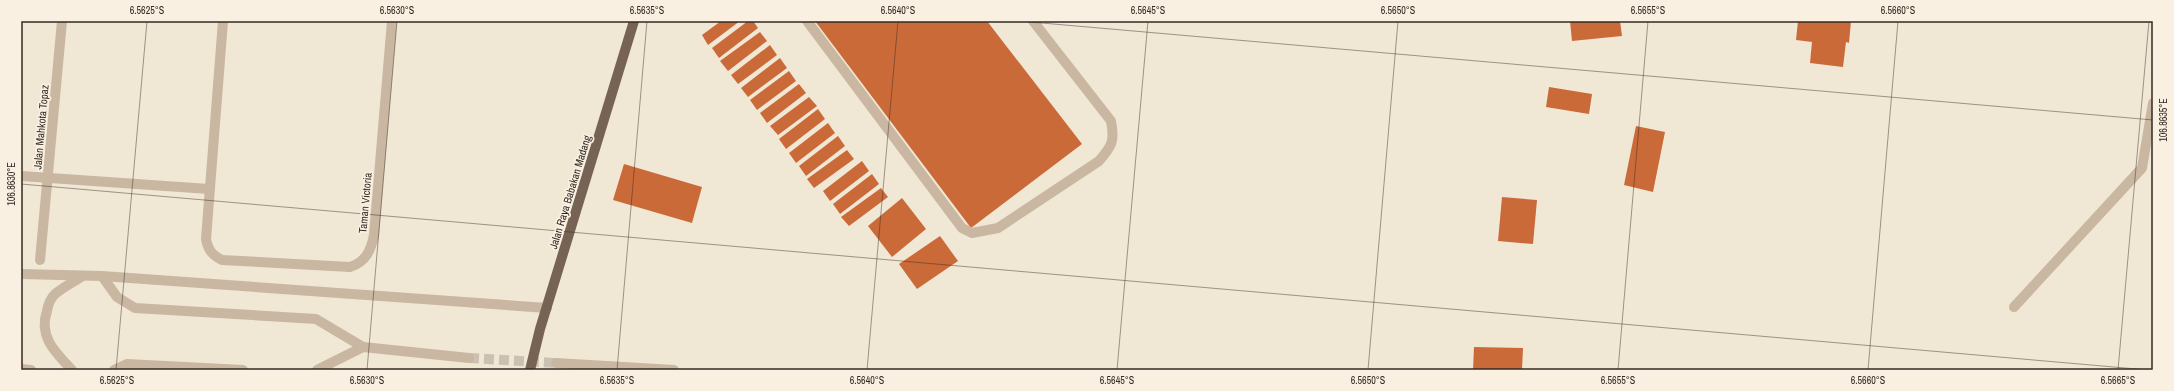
<svg xmlns="http://www.w3.org/2000/svg" width="2174" height="391" font-family="'Archivo Narrow',sans-serif">
  <style>
    .building { fill: #cb6a39 }
    .lines { fill: none; stroke-linecap: round; stroke-linejoin: round }
    .street-tunnel { stroke: #cbc1b2; stroke-width: 10; stroke-dasharray: 10 5; stroke-linecap: butt }
    .lane { stroke: #c9b7a1; stroke-width: 10 }
    .street { stroke: #c9b7a1; stroke-width: 10 }
    .primary { stroke: #766354; stroke-width: 10 }
    .ticks { fill: none; stroke: #332a24; stroke-width: 1; stroke-opacity: 0.45 }
    .labels { text-anchor: middle; dominant-baseline: central; stroke-width: 3.5; stroke-linejoin: round; paint-order: stroke }
    .street-label { font-size: 11px; fill: #332a24; stroke: #f9f0e1 }
    .neatline { fill: none; stroke: #332a24; stroke-width: 1.5 }
    .ticks-label { font-size: 10px; text-anchor: middle; fill: #332a24 }
  </style>
  <rect width="100%" height="100%" fill="#f1e7d5"/>
  <!-- building -->
  <g class="building">
    <polygon points="721,21 740,21 708,45 702,35"/>
    <polygon points="748,21 753,21 758,28 719,58 712,48"/>
    <polygon points="815,21 987,21 1082,144 971,228"/>
    <polygon points="1570,21 1620,21 1622,36 1572,41"/>
    <polygon points="1798,21 1851,21 1849,43 1846,42 1843,67 1810,63 1812,42 1796,40"/>
    <polygon points="760,32 767,41 728,71 720,61"/>
    <polygon points="770,45 777,55 738,84 731,75"/>
    <polygon points="780,58 787,68 748,97 741,88"/>
    <polygon points="789,71 796,81 757,110 750,100"/>
    <polygon points="799,84 806,93 767,123 760,113"/>
    <polygon points="1549,87 1592,94 1589,114 1546,107"/>
    <polygon points="809,97 817,106 778,135 770,126"/>
    <polygon points="818,109 825,119 786,149 779,139"/>
    <polygon points="828,123 835,133 796,163 789,153"/>
    <polygon points="1636,126 1665,132 1653,192 1624,185"/>
    <polygon points="838,136 845,146 806,176 799,166"/>
    <polygon points="847,150 854,159 814,188 807,179"/>
    <polygon points="862,161 869,171 830,201 823,191"/>
    <polygon points="624,164 702,187 692,223 613,200"/>
    <polygon points="872,174 879,184 840,214 833,204"/>
    <polygon points="881,188 888,197 849,226 841,217"/>
    <polygon points="1502,197 1537,200 1533,244 1498,241"/>
    <polygon points="902,198 926,229 892,257 868,226"/>
    <polygon points="940,236 958,261 917,289 899,264"/>
    <polygon points="1474,347 1523,348 1522,370 1473,370"/>
  </g>
  <g class="lines">
    <!-- street-tunnel -->
    <polyline class="street-tunnel" points="469,358 556,363"/>
    <!-- lane -->
    <g class="lane">
      <path d="M807 21 962 228 972 233 998 228 1099 161C1112 146 1115 141 1111 121L1033 21"/>
      <polyline points="2014,307 2142,168 2153,103"/>
    </g>
    <!-- street -->
    <g class="street">
      <path d="M223 21 206 239C208 250 212 255 222 260L350 267C366 262 371 250 374 235L392 21"/>
      <polyline points="21,176 209,189"/>
      <polyline points="40,260 62,21"/>
      <polyline points="21,274 102,276 547,308"/>
      <polyline points="102,276 117,297 135,308 316,319 363,347 469,358"/>
      <polyline points="556,363 674,370"/>
      <polyline points="21,369 31,370"/>
      <path d="M72 370C56 353 38 337 47 311 48 305 51 298 55 294 62 288 73 282 81 277"/>
      <polyline points="114,370 127,364 243,370"/>
      <polyline points="317,370 363,347"/>
    </g>
    <!-- primary -->
    <polyline class="primary" points="530,370 540,329 634,21"/>
  </g>
  <!-- ticks -->
  <path class="ticks" d="M1019 21 2153 120M21 184 2148 370M116 370 147 21M367 370 397 21M617 370 647 21M867 370 898 21M1117 370 1148 21M1368 370 1398 21M1618 370 1648 21M1868 370 1898 21M2118 370 2149 21"/>
  <g class="labels">
    <!-- street labels -->
    <g class="street-label">
      <text transform="translate(41 127) rotate(-85)">Jalan Mahkota Topaz</text>
      <text transform="translate(570 192) rotate(-73)">Jalan Raya Babakan Madang</text>
      <text transform="translate(365 203) rotate(-85)">Taman Victoria</text>
    </g>
  </g>
  <!-- border -->
  <rect width="2174" height="391" fill="none" stroke="#f9f0e1" stroke-width="44"/>
  <rect x="22" y="22" width="2130" height="347" class="neatline"/>
  <g class="ticks-label">
    <text x="147" y="14">6.5625°S</text>
    <text x="397" y="14">6.5630°S</text>
    <text x="647" y="14">6.5635°S</text>
    <text x="898" y="14">6.5640°S</text>
    <text x="1148" y="14">6.5645°S</text>
    <text x="1398" y="14">6.5650°S</text>
    <text x="1648" y="14">6.5655°S</text>
    <text x="1898" y="14">6.5660°S</text>
    <text transform="translate(2163 120) rotate(-90)" y="4">106.8635°E</text>
    <text transform="translate(11 184) rotate(-90)" y="4">106.8630°E</text>
    <text x="117" y="384">6.5625°S</text>
    <text x="367" y="384">6.5630°S</text>
    <text x="617" y="384">6.5635°S</text>
    <text x="867" y="384">6.5640°S</text>
    <text x="1117" y="384">6.5645°S</text>
    <text x="1368" y="384">6.5650°S</text>
    <text x="1618" y="384">6.5655°S</text>
    <text x="1868" y="384">6.5660°S</text>
    <text x="2118" y="384">6.5665°S</text>
  </g>
</svg>
